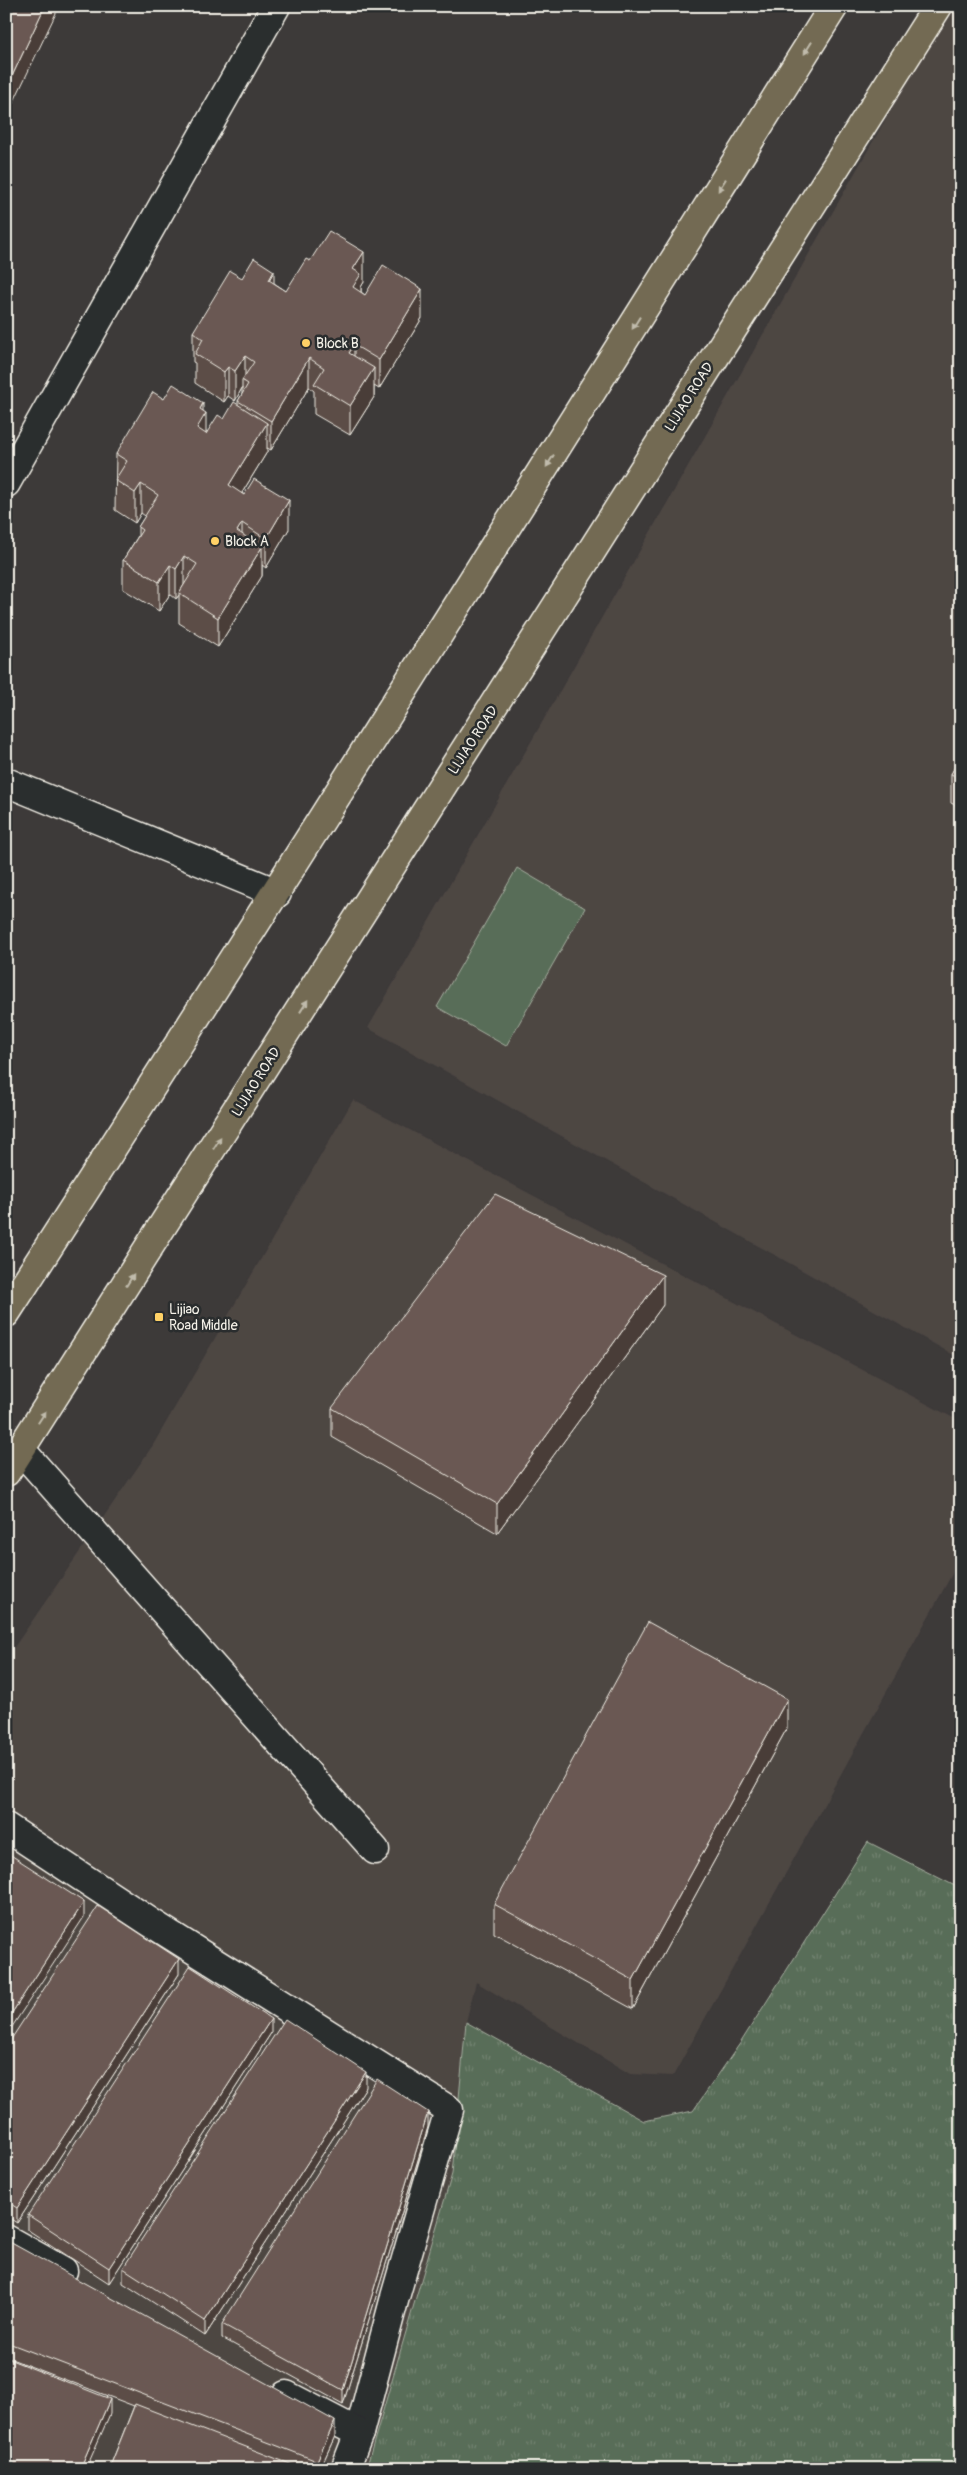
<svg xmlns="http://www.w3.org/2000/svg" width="967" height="2475" font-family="Pangolin,sans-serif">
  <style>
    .built { fill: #4d4643 }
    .grass { fill: url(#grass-tufts); stroke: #a6afa0 }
    .pitch { fill: #596d58; stroke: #a6afa0 }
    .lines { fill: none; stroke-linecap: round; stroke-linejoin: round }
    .minor-casing { stroke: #f4f1e8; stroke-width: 31 }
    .major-casing { stroke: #f4f1e8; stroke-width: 31 }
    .minor { stroke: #2a2d2e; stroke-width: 28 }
    .major { stroke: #736b52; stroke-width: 28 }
    .wall { fill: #5b4d47; stroke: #f4f1e8 }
    .shaded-wall { fill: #4a3e39; stroke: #f4f1e8 }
    .building { fill: #6a5952; stroke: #f4f1e8 }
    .oneway { fill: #c0bbac }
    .poi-dot { fill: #ffd166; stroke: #2a2d2e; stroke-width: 2 }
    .labels { text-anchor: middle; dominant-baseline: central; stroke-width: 5; stroke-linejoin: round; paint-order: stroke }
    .poi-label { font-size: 14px; fill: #f4f1e8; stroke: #2a2d2e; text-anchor: start }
    .street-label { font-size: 14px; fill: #f4f1e8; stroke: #2a2d2e }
  </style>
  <defs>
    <pattern id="grass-tufts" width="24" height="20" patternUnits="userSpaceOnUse" patternTransform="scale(1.25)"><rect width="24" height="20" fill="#596d58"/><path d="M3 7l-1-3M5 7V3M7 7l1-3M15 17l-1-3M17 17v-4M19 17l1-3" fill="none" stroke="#718270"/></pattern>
  </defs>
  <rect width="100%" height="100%" fill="#3d3a39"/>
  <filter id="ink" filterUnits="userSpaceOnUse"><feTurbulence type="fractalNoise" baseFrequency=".02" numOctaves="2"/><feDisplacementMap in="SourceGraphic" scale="10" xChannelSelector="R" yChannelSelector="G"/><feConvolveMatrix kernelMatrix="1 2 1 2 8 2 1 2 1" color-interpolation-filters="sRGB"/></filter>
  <g filter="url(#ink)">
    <!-- built -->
    <g class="built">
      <polygon points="950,6 961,6 961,1359 368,1028"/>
      <polygon points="353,1100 961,1422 961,1558 673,2076 630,2074 476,1982 466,2022 452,2174 366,2469 6,2469 6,1659 153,1445"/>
    </g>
    <!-- grass -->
    <polygon class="grass" points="868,1842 957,1887 961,1882 961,2469 366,2469 452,2174 466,2022 644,2121 693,2111 741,2042"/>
    <!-- pitch -->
    <polygon class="pitch" points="517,868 585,908 506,1046 437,1007"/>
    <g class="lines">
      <!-- minor casing -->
      <g class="minor-casing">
        <g id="minor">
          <polyline points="6,483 276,6"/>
          <polyline points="6,782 277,893"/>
          <polyline points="21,1450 375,1850"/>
          <polyline points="6,1827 150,1922 449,2110 395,2297 359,2433"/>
          <polyline points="6,2239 63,2271"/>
          <polyline points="286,2395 359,2433 345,2469"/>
        </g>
      </g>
      <!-- major casing -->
      <g class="major-casing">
        <g id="major">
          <path d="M6 1313C286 880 559 443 834 6"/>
          <polyline points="6,1472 938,6"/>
        </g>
      </g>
      <!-- minor -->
      <use href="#minor" class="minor"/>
      <!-- major -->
      <use href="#major" class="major"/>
    </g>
    <!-- wall -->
    <g class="wall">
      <polygon points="242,278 274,283 286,291 364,282 361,287 361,292 365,295 422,318 379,389 374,386 374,397 350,435 314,414 314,391 309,387 271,450 267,448 267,452 242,493 289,529 266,568 262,565 262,576 218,647 179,623 179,595 176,599 170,594 159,611 123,589 123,560 138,536 138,527 145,516 141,513 135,523 115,510 116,454 164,399 203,411 206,434 224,419 238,405 238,401 242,394 242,388 235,401 228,396 224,402 195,383 195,363 193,362 193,332"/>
      <polygon points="961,756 961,808 951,803 951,774"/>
      <polygon points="663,1305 497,1533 332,1437 332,1408"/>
      <polygon points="787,1728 633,2009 494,1933 494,1904"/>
      <polygon points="179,1974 17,2223 6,2216 6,2047"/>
      <polygon points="271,2033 109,2283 28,2230 28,2215"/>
      <polygon points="366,2087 205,2336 123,2283 123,2268"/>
      <polygon points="428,2127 343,2404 222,2338 222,2324"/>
      <polygon points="6,2240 335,2436 320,2469 109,2469 134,2406 6,2357"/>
    </g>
    <!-- shaded-wall -->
    <g class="shaded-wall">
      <polygon points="45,6 57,6 57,11 6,118 6,89"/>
      <polygon points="364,252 364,282 361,287 361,303 353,317 353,269"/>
      <polygon points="274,271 274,300 269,280"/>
      <polygon points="422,289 422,318 379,389 379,360"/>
      <polygon points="354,345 354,374 349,353"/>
      <polygon points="245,356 245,382 242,380 242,388 235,401 235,371"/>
      <polygon points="309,358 309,387 271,450 271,421"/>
      <polygon points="228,367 228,396 224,402 224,372"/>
      <polygon points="374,368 374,397 350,435 350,406"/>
      <polygon points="203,403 203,418 206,413 206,442 197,428 200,409"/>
      <polygon points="267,423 267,452 229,514 229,485"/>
      <polygon points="141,484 141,513 135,523 135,493"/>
      <polygon points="289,500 289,529 266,568 266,539"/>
      <polygon points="242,523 242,553 237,531"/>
      <polygon points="262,547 262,576 218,647 218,618"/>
      <polygon points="184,556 184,585 179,593 179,595 176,599 176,569"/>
      <polygon points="170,565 170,594 159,611 159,582"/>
      <polygon points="663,1275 663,1305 497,1533 497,1504"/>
      <polygon points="787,1699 787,1728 633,2009 633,1980"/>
      <polygon points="84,1902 84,1917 6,2036 6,2022"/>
      <polygon points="179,1959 179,1974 17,2223 17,2208"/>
      <polygon points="271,2019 271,2033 109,2283 109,2268"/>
      <polygon points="366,2072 366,2087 205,2336 205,2321"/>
      <polygon points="428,2112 428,2127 343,2404 343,2390"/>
      <polygon points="110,2399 110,2414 86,2469 80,2469"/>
      <polygon points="335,2421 335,2436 320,2469 317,2469 317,2461"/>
    </g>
    <!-- building -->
    <g class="building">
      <polygon points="6,6 45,6 6,89"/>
      <polygon points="329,231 364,252 353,269 361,274 353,287 365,295 383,265 422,289 379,360 354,345 349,353 374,368 350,406 314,384 324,368 309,358 271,421 238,401 248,384 242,380 254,362 245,356 235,371 228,367 224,372 195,354 203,339 193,332 230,271 242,278 254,258 274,271 269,280 286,291 306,259 310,261"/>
      <polygon points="173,384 203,403 200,409 206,413 197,428 206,434 218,415 224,419 234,402 267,423 229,485 244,495 254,479 289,500 266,539 242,523 237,531 262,547 218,618 179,593 197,564 184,556 176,569 170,565 159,582 123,560 142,530 138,527 158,495 141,484 135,493 115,480 127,461 116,454 153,392 164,399"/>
      <polygon points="961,756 961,779 951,774"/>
      <polygon points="495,1194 663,1275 497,1504 332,1408"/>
      <polygon points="648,1622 787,1699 633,1980 494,1904"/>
      <polygon points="6,1852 84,1902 6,2022"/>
      <polygon points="98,1906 179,1959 17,2208 6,2201 6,2047"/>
      <polygon points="190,1966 271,2019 109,2268 28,2215"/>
      <polygon points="285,2019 366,2072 205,2321 123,2268"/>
      <polygon points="377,2079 428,2112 343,2390 222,2324"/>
      <polygon points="6,2240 335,2421 317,2461 6,2342"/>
      <polygon points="6,2358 110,2399 80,2469 6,2469"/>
      <polygon points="135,2404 303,2469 109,2469"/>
    </g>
    <!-- one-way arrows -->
    <defs><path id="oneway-solid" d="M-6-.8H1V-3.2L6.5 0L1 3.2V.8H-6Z" transform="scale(1.25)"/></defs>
    <g class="oneway">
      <use href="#oneway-solid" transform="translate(808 48) rotate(122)"/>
      <use href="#oneway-solid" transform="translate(722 185) rotate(122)"/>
      <use href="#oneway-solid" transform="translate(636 323) rotate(122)"/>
      <use href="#oneway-solid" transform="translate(550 461) rotate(122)"/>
      <use href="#oneway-solid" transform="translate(304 1006) rotate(-58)"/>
      <use href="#oneway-solid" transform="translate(217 1143) rotate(-58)"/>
      <use href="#oneway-solid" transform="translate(130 1280) rotate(-58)"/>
      <use href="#oneway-solid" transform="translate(42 1417) rotate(-57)"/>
    </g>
  </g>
  <!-- markers -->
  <g class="poi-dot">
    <circle cx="306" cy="343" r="5"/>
    <circle cx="215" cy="541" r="5"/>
    <rect x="154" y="1312" width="10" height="10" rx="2.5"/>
  </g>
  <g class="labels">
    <!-- poi labels -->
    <g class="poi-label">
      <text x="316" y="343">Block B</text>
      <text x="225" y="541">Block A</text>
      <text x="169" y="1309">Lijiao<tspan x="169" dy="16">Road Middle</tspan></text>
    </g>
    <!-- street labels -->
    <g class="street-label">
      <text transform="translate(689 397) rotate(-58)">LIJIAO ROAD</text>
      <text transform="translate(473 740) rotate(-57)">LIJIAO ROAD</text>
      <text transform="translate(256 1082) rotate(-58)">LIJIAO ROAD</text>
    </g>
  </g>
  <!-- margin -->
  <rect width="967" height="2475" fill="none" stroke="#2a2d2e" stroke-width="25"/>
  <rect x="12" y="12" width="942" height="2450" fill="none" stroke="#f4f1e8" stroke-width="2" filter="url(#ink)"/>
</svg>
